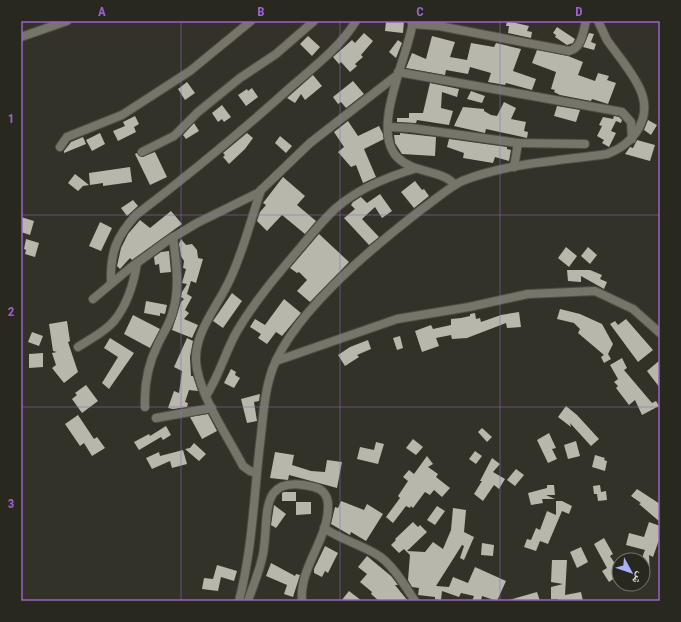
<svg xmlns="http://www.w3.org/2000/svg" width="681" height="622" font-family="'Roboto Condensed','Noto Naskh Arabic',sans-serif">
  <style>
    .building { fill: #b8b7ab }
    .lines { fill: none; stroke-linecap: round; stroke-linejoin: round }
    .minor-casing { stroke: #4f4e46; stroke-width: 10 }
    .minor { stroke: #76756a; stroke-width: 8 }
    .grid { fill: none; stroke: #9a62c8; stroke-width: 1; stroke-opacity: 0.55 }
    .neatline { fill: none; stroke: #9a62c8; stroke-width: 1.5 }
    .grid-label { font-size: 13px; text-anchor: middle; font-weight: bold; fill: #9a62c8 }
  </style>
  <rect width="100%" height="100%" fill="#333229"/>
  <!-- building -->
  <g class="building">
    <polygon points="386,21 404,21 403,33 385,31"/>
    <polygon points="507,21 529,26 527,31 532,32 531,38 508,33 509,26 506,26"/>
    <polygon points="557,27 575,39 573,43 567,45 555,37 556,35 553,33"/>
    <polygon points="364,33 373,41 361,55 363,57 355,64 357,66 350,72 341,62 339,64 333,57 352,40 355,43"/>
    <polygon points="589,33 594,34 591,42 596,44 594,50 583,47"/>
    <polygon points="308,36 320,47 312,56 300,44"/>
    <polygon points="432,36 455,42 450,57 467,60 471,43 494,47 496,43 521,49 513,71 536,79 532,90 506,83 505,85 488,82 491,73 470,67 468,74 446,70 445,75 406,68 412,53 426,59"/>
    <polygon points="398,40 402,43 396,58 389,52"/>
    <polygon points="537,50 568,56 583,62 578,75 595,81 598,73 609,76 607,80 616,83 608,104 592,99 591,101 560,95 554,92 555,90 551,89 556,72 532,63"/>
    <polygon points="313,75 322,86 305,100 301,94 295,103 287,98"/>
    <polygon points="353,81 364,94 346,108 341,102 338,104 333,97"/>
    <polygon points="187,82 195,93 185,100 178,89"/>
    <polygon points="430,83 459,89 457,97 442,92 441,108 453,111 449,125 417,120 416,123 397,122 397,118 409,118 409,113 423,113"/>
    <polygon points="252,88 258,97 246,106 238,95 247,89 248,91"/>
    <polygon points="471,91 485,96 482,103 467,99"/>
    <polygon points="504,102 516,108 511,119 526,122 524,131 528,132 527,138 486,129 485,133 454,126 463,107 484,109 484,111 491,115 497,116"/>
    <polygon points="222,105 231,117 224,122 222,119 218,122 212,113"/>
    <polygon points="557,106 580,110 576,122 554,116"/>
    <polygon points="135,116 139,124 134,127 136,132 118,141 113,131 125,126 123,122"/>
    <polygon points="614,116 619,117 622,120 621,123 616,121 611,131 616,133 609,147 602,143 604,140 597,136 602,126 599,125 603,117 613,119"/>
    <polygon points="648,120 657,125 651,135 644,130"/>
    <polygon points="348,121 358,136 379,126 383,134 384,139 364,149 376,177 363,183 356,165 351,167 338,152 344,147 334,132"/>
    <polygon points="194,123 199,131 186,139 183,135"/>
    <polygon points="100,133 105,144 92,151 86,140"/>
    <polygon points="247,133 253,138 245,149 229,164 223,157 225,155 223,153"/>
    <polygon points="400,133 436,137 435,156 402,154 395,143 394,135 400,135"/>
    <polygon points="280,136 292,146 286,153 275,143"/>
    <polygon points="83,137 86,144 64,153 64,151 71,142"/>
    <polygon points="449,139 507,147 507,149 511,150 509,161 495,157 493,163 463,158 464,153 447,147"/>
    <polygon points="637,140 655,145 650,161 625,154 630,147 633,148"/>
    <polygon points="155,152 167,177 150,185 135,154 137,153 142,157"/>
    <polygon points="130,167 132,182 103,186 103,183 90,185 89,173"/>
    <polygon points="75,174 89,185 83,186 78,191 68,183"/>
    <polygon points="283,177 305,196 297,205 316,221 305,234 282,215 267,231 257,221 260,212 266,205 263,203"/>
    <polygon points="415,181 422,190 424,189 429,196 414,208 401,192"/>
    <polygon points="380,194 392,211 382,218 375,207 362,219 379,237 369,245 344,218 355,209 351,205 353,202 361,197 367,203"/>
    <polygon points="133,200 138,206 127,216 121,208"/>
    <polygon points="171,211 182,224 132,260 130,258 120,269 117,266 121,248 128,234 140,220 150,228"/>
    <polygon points="21,217 34,221 30,235 21,232"/>
    <polygon points="100,222 112,228 101,251 89,246"/>
    <polygon points="319,234 349,262 310,302 297,291 307,280 299,272 297,273 290,268"/>
    <polygon points="26,239 39,243 35,257 25,254 26,250 24,249"/>
    <polygon points="181,239 186,245 192,244 197,250 198,258 203,259 196,283 191,281 187,294 192,297 185,310 189,313 184,319 198,325 192,338 172,330 181,302 184,299 181,297 182,292 187,284 182,283 186,269 183,268 184,261 181,256 179,244"/>
    <polygon points="566,247 577,256 569,267 558,258"/>
    <polygon points="588,247 597,255 590,264 581,256"/>
    <polygon points="169,251 171,272 160,273 159,264 155,265 154,257 161,252"/>
    <polygon points="567,270 590,270 602,275 600,279 607,282 604,289 581,276 581,282 568,281"/>
    <polygon points="232,293 242,301 223,328 213,321"/>
    <polygon points="284,299 301,313 282,336 276,332 267,344 258,338 261,334 250,327 255,319 265,325"/>
    <polygon points="146,301 167,305 165,314 160,313 160,316 144,313"/>
    <polygon points="560,309 580,314 602,324 613,344 608,354 611,359 604,363 601,357 604,355 578,333 580,329 574,323 557,319"/>
    <polygon points="519,312 521,327 507,328 506,323 467,338 452,339 451,335 436,338 439,346 422,352 415,331 431,325 433,329 451,325 451,319 461,318 470,316 470,314 475,313 476,319 480,318 481,322 501,315"/>
    <polygon points="133,315 160,329 150,348 124,334"/>
    <polygon points="626,319 653,350 638,362 610,324 615,321 618,325"/>
    <polygon points="67,321 70,341 68,342 78,372 64,383 52,368 56,365 52,353 57,352 53,351 49,324"/>
    <polygon points="32,332 43,336 39,346 28,342"/>
    <polygon points="400,336 403,348 397,350 393,338"/>
    <polygon points="110,338 134,353 109,389 102,383 118,357 104,348"/>
    <polygon points="187,338 193,341 190,357 191,376 193,376 198,391 189,390 185,402 188,403 187,407 173,409 168,408 174,391 179,393 182,371 174,367"/>
    <polygon points="368,340 371,349 357,355 359,357 345,366 338,355 350,347"/>
    <polygon points="43,353 43,367 29,368 29,354"/>
    <polygon points="622,358 627,368 624,370 652,403 656,401 659,406 642,415 635,400 629,405 616,388 618,386 614,382 618,379 610,365"/>
    <polygon points="660,360 660,388 647,371"/>
    <polygon points="231,369 236,372 235,375 240,378 234,388 224,383"/>
    <polygon points="86,385 98,401 82,413 72,399 77,395 75,393"/>
    <polygon points="260,394 259,401 254,402 257,421 247,423 241,399"/>
    <polygon points="566,406 577,415 599,439 591,446 570,423 571,427 558,417"/>
    <polygon points="208,414 217,431 202,439 190,417"/>
    <polygon points="78,415 94,439 97,437 105,448 92,456 84,443 80,446 65,424"/>
    <polygon points="166,426 171,435 163,440 161,437 139,450 134,442 149,434 150,436"/>
    <polygon points="482,428 492,437 487,442 478,432"/>
    <polygon points="549,433 556,448 552,449 557,459 548,463 537,440"/>
    <polygon points="413,439 423,447 416,455 406,448"/>
    <polygon points="576,441 580,456 568,459 564,445"/>
    <polygon points="376,442 384,444 378,464 357,459 360,447 374,450"/>
    <polygon points="194,443 206,454 199,461 185,449 190,448"/>
    <polygon points="183,450 187,464 172,468 170,461 152,469 146,458 159,452 160,456"/>
    <polygon points="475,451 482,456 476,464 469,459"/>
    <polygon points="275,452 294,455 292,465 311,471 325,472 327,460 342,462 337,488 289,475 288,480 270,478"/>
    <polygon points="595,455 605,458 604,460 607,461 605,471 592,467"/>
    <polygon points="427,456 433,464 428,467 438,474 436,477 450,488 442,497 434,490 430,495 425,492 413,508 411,506 410,508 406,506 393,523 386,517 400,498 398,496 408,481 403,477 409,470 414,474"/>
    <polygon points="492,458 500,464 493,472 505,479 499,489 494,485 483,501 474,494 482,481 480,481"/>
    <polygon points="516,469 524,475 515,486 507,480"/>
    <polygon points="547,485 554,485 555,495 546,495 555,499 542,499 543,503 531,505 528,493 547,488"/>
    <polygon points="600,485 601,492 606,491 607,500 598,501 597,494 594,494 593,486"/>
    <polygon points="637,489 660,504 660,522 639,504 641,503 631,496"/>
    <polygon points="284,492 296,492 296,501 282,501 282,493"/>
    <polygon points="341,501 364,510 367,504 383,514 366,541 351,532 350,535 331,524 335,507 338,508"/>
    <polygon points="556,501 562,501 572,506 569,514 562,511 548,544 540,541 536,551 524,547 527,539 531,540 536,528 540,530 547,511 556,515"/>
    <polygon points="296,502 311,502 311,514 296,515"/>
    <polygon points="274,505 286,514 276,528 271,525"/>
    <polygon points="437,506 445,511 435,525 427,520"/>
    <polygon points="453,508 466,510 464,532 474,537 464,560 460,558 464,546 462,545 436,586 449,587 453,577 468,583 475,567 506,581 497,601 482,596 481,601 472,601 474,596 461,593 459,597 442,591 441,600 435,599 435,597 418,595 419,588 412,587 408,580 410,555 404,549 399,553 391,545 396,540 395,539 413,522 418,527 420,525 427,532 407,551 425,552 433,542 443,549 451,530"/>
    <polygon points="649,522 660,526 660,537 653,557 649,555 650,575 643,575 643,555 645,550 626,545 629,533 644,537"/>
    <polygon points="604,538 613,554 610,556 618,568 613,572 616,577 609,582 602,571 607,568 594,544"/>
    <polygon points="482,543 494,545 493,556 481,555"/>
    <polygon points="325,546 338,553 328,573 325,571 322,577 314,573 314,569"/>
    <polygon points="581,547 588,562 577,568 570,552"/>
    <polygon points="367,556 391,576 398,585 395,585 408,601 379,601 371,594 372,592 360,582 367,574 358,567"/>
    <polygon points="552,560 567,560 565,595 581,592 583,601 558,601 558,599 551,599 551,587 563,584 551,582"/>
    <polygon points="271,563 295,576 296,574 300,575 293,597 284,594 287,585 266,576"/>
    <polygon points="217,565 237,571 234,581 221,577 218,591 202,589 204,578 213,579"/>
    <polygon points="349,591 362,601 341,601"/>
    <polygon points="537,592 540,601 509,601 509,600"/>
  </g>
  <g class="lines">
    <!-- minor casing -->
    <g class="minor-casing">
      <g id="minor">
        <path d="M413 21C409 55 369 130 398 158 415 174 441 169 455 185"/>
        <path d="M412 24 439 26 569 51C582 48 583 32 586 21"/>
        <polyline points="21,37 67,21"/>
        <polyline points="398,72 622,112 631,122 632,139"/>
        <polyline points="388,127 411,128 518,143 585,144"/>
        <polyline points="60,147 67,137 122,115 190,71 251,21"/>
        <polyline points="142,152 174,136 198,112 240,78 276,54 314,21"/>
        <polyline points="514,167 518,143"/>
        <path d="M111 283C110 253 116 237 136 215 190 174 242 131 292 86 315 66 340 47 356 21"/>
        <polyline points="93,299 130,268 167,241 197,223 258,193 310,143 396,76"/>
        <path d="M78 347C90 339 105 332 114 321 127 305 134 282 137 263"/>
        <polyline points="276,361 397,319 469,307 528,294 595,291 633,309 660,333"/>
        <path d="M206 396C219 376 225 353 236 333 254 302 277 275 300 248 311 235 323 220 336 208 358 189 387 177 414 169"/>
        <path d="M145 407C144 385 148 364 158 344 163 333 170 324 173 311 180 288 176 261 173 237"/>
        <polyline points="156,418 212,408"/>
        <path d="M256 473 250 471 243 466C228 437 203 401 197 369 190 335 219 306 231 277 244 249 251 219 261 190"/>
        <path d="M324 528C340 539 359 544 376 554 392 563 405 586 415 601"/>
        <path d="M239 601C253 547 254 491 261 435 263 417 264 398 269 380 284 319 373 247 422 209 435 200 448 188 462 181 507 163 559 161 607 154 634 144 653 118 640 89 632 71 618 56 607 40 604 34 601 27 598 21"/>
        <path d="M248 601C253 586 260 570 263 554 270 518 256 472 314 487 323 489 328 496 328 505 329 539 299 567 302 601"/>
      </g>
    </g>
    <!-- minor -->
    <use href="#minor" class="minor"/>
  </g>
  <!-- grid -->
  <path class="grid" d="M181 21V601M340 21V601M500 21V601M21 215H660M21 407H660"/>
  <!-- border -->
  <rect width="681" height="622" fill="none" stroke="#29281f" stroke-width="44"/>
  <!-- north arrow -->
  <g transform="translate(631 572) rotate(130)"><circle r="19" fill="#29281f" stroke="#73726b"/>
  <path d="M0-3L7 15L0 10L-7 15Z" fill="#aab0fb"/>
  <text y="-6" font-size="11" font-weight="bold" text-anchor="middle" fill="#e2e1dc">ش</text>
  </g>
  <rect x="22" y="22" width="637" height="578" class="neatline"/>
  <g class="grid-label">
    <text x="102" y="16">A</text>
    <text x="261" y="16">B</text>
    <text x="420" y="16">C</text>
    <text x="579" y="16">D</text>
    <text x="11" y="123">1</text>
    <text x="11" y="316">2</text>
    <text x="11" y="508">3</text>
  </g>
</svg>
